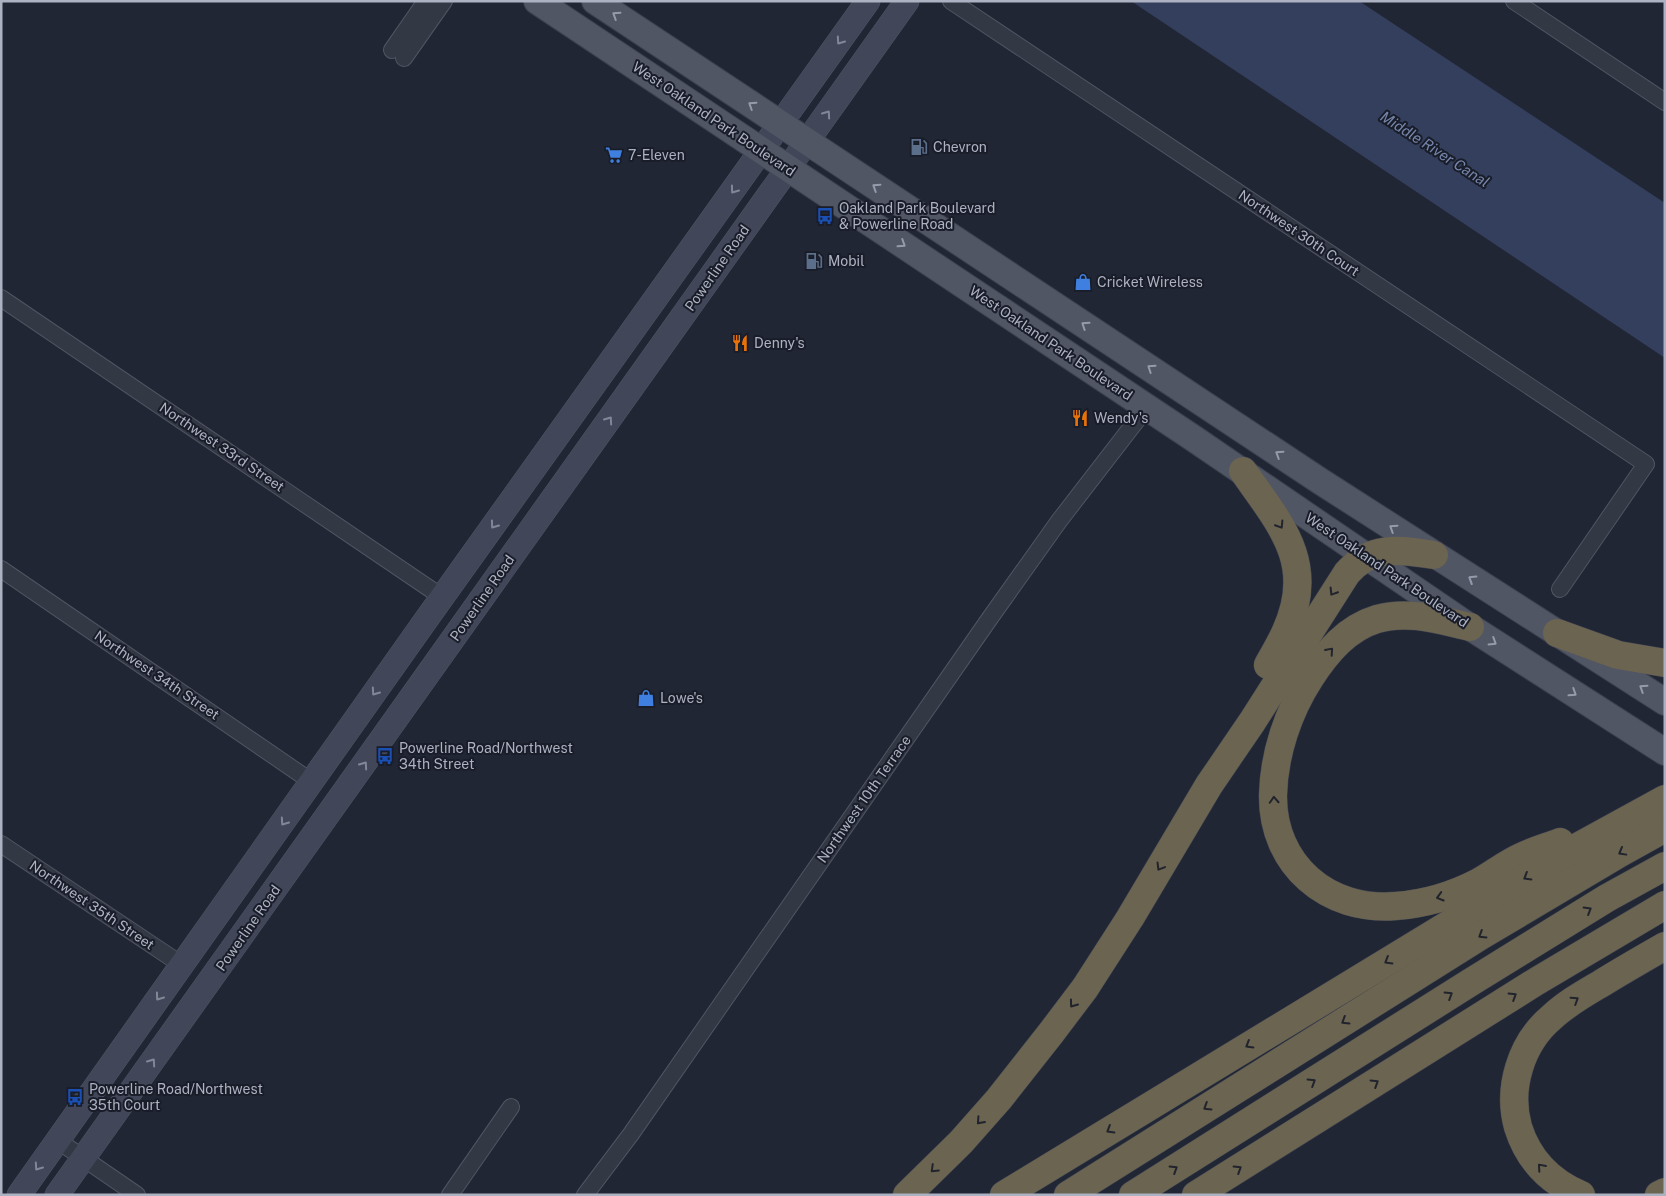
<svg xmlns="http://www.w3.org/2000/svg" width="1666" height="1196" font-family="'Public Sans',sans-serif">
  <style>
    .water { fill: #333f5c }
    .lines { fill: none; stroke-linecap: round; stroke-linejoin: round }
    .street-casing { stroke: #505563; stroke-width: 18 }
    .secondary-casing { stroke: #505563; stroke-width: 25 }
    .primary-casing { stroke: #3c414f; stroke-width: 28 }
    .highway-casing { stroke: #3d4250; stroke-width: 29 }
    .street { stroke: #333845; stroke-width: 16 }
    .secondary { stroke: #414658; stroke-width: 24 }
    .primary { stroke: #515665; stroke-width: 26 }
    .highway { stroke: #6b6450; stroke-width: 28 }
    .oneway { stroke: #969bab }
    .oneway2 { stroke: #828798 }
    .oneway3 { stroke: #21242d }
    .labels { text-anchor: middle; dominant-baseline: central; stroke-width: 4; stroke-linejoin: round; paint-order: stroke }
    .street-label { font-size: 14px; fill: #adb2c2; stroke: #191d29 }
    .poi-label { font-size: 14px; fill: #adb2c2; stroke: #191d29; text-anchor: start }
    .water-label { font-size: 15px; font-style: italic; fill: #7585aa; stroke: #191d29 }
  </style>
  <rect width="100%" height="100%" fill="#202634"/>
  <!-- water -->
  <polygon class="water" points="1131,1 1359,1 1665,203 1665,358"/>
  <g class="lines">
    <!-- street casing -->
    <g class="street-casing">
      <g id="street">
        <polyline points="951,1 1646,464 1560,589"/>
        <polyline points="1514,1 1665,102"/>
        <polyline points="392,50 426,1"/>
        <polyline points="404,58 444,1"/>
        <polyline points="1,298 442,597"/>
        <polyline points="1,569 312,782"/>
        <polyline points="1,844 182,965"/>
        <polyline points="57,1140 137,1195"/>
        <polyline points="450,1195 511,1107"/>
        <polyline points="585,1195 631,1134 990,618 1059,521 1147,407"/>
      </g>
    </g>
    <!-- secondary casing -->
    <g class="secondary-casing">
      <g id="secondary">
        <polyline points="19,1195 428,617 868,1"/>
        <polyline points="57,1195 907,1"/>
      </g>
    </g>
    <!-- primary casing -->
    <g class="primary-casing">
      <g id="primary">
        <polyline points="537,1 1193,438 1470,627 1665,752"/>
        <polyline points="595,1 1320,481 1665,702"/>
      </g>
    </g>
    <!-- highway casing -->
    <g class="highway-casing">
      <g id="highway">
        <path d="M1243 471C1280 524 1317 563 1286 631 1281 643 1274 654 1268 665"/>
        <path d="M1470 627C1439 620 1409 610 1377 619 1347 628 1327 652 1310 678 1288 712 1274 754 1273 795 1272 865 1328 912 1396 906 1424 904 1454 895 1479 882 1493 874 1506 864 1521 857 1533 851 1547 847 1560 842"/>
        <polyline points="1557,633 1618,655 1665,663"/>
        <path d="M907 1195 961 1142 999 1099 1051 1033 1085 988 1130 918 1209 785 1252 722 1347 573C1372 544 1400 550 1434 555"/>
        <polyline points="1004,1195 1561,856 1665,799"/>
        <polyline points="1068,1195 1482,935 1620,853 1665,828"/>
        <polyline points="1133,1195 1471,982 1607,898 1665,866"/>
        <polyline points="1196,1195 1537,981 1665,905"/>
        <path d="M1581 1195C1550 1182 1528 1159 1518 1127 1507 1088 1521 1043 1552 1017 1567 1003 1585 993 1602 983 1623 970 1644 958 1665 946"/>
        <polyline points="1659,1195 1665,1192"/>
      </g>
    </g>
    <!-- street -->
    <use href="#street" class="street"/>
    <!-- secondary -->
    <use href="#secondary" class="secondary"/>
    <!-- primary -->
    <use href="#primary" class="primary"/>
    <!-- highway -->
    <use href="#highway" class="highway"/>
  </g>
  <!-- one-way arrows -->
  <defs><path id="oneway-chevron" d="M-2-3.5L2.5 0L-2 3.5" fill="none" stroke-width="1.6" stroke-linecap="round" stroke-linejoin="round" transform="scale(1.25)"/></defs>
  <g class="oneway">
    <use href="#oneway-chevron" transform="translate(616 15) rotate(-147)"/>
    <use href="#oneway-chevron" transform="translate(752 105) rotate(-147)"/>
    <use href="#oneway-chevron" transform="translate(876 187) rotate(-147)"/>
    <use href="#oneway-chevron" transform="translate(902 244) rotate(33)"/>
    <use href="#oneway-chevron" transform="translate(1085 325) rotate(-146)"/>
    <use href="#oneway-chevron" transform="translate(1151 368) rotate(-146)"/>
    <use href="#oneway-chevron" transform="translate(1279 454) rotate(-147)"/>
    <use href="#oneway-chevron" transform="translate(1393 528) rotate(-147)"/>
    <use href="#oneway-chevron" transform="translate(1472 579) rotate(-148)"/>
    <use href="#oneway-chevron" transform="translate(1493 642) rotate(32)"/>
    <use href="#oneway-chevron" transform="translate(1643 688) rotate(-147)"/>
    <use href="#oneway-chevron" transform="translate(1573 693) rotate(33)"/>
  </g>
  <g class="oneway2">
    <use href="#oneway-chevron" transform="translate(840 41) rotate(125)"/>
    <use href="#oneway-chevron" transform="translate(827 114) rotate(-55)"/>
    <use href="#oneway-chevron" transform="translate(734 190) rotate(126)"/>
    <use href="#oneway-chevron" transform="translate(609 420) rotate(-55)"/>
    <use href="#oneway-chevron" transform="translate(494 525) rotate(126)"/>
    <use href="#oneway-chevron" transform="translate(375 692) rotate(125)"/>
    <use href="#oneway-chevron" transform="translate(364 765) rotate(-55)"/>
    <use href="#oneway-chevron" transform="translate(284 822) rotate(125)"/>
    <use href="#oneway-chevron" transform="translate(159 997) rotate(126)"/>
    <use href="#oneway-chevron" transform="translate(152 1062) rotate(-55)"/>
    <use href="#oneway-chevron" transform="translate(38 1167) rotate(125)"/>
  </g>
  <g class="oneway3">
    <use href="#oneway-chevron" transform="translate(1280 525) rotate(58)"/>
    <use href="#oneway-chevron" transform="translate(1333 592) rotate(122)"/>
    <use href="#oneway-chevron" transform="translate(1330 651) rotate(-49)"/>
    <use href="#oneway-chevron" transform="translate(1274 800) rotate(-93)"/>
    <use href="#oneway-chevron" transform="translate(1622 852) rotate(151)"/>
    <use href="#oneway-chevron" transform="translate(1160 867) rotate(121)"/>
    <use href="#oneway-chevron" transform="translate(1527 877) rotate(149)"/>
    <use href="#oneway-chevron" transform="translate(1440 897) rotate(164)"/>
    <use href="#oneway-chevron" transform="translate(1588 910) rotate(-31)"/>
    <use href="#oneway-chevron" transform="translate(1482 935) rotate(148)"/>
    <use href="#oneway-chevron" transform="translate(1388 961) rotate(149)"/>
    <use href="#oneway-chevron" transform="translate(1449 995) rotate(-32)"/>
    <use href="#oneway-chevron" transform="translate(1513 996) rotate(-32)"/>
    <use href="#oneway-chevron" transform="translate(1575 1000) rotate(-33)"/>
    <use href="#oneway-chevron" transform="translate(1073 1004) rotate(126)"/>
    <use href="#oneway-chevron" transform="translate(1345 1021) rotate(148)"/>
    <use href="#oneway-chevron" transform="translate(1249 1045) rotate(149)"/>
    <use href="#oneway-chevron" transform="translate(1312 1082) rotate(-32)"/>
    <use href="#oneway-chevron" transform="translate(1375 1083) rotate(-32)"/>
    <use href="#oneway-chevron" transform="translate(1207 1107) rotate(148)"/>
    <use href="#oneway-chevron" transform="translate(980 1121) rotate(132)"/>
    <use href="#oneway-chevron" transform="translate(1110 1130) rotate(149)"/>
    <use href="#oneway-chevron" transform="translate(1541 1167) rotate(-131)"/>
    <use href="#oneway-chevron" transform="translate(934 1169) rotate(136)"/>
    <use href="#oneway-chevron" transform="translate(1174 1169) rotate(-32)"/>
    <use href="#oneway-chevron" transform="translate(1238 1169) rotate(-32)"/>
  </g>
  <!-- icons -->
  <defs>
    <g id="fuel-bare" transform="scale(1.35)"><path d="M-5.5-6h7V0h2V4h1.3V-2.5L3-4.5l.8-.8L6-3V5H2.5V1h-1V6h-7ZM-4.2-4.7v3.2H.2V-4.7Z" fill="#5c6f8a" stroke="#191d29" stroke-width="2.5" paint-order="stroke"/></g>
    <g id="supermarket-bare" transform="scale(1.35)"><path d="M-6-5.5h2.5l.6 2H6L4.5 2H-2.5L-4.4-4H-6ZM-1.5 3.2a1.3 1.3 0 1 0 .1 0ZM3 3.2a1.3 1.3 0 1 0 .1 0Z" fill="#3f7fe0" stroke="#191d29" stroke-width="2.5" paint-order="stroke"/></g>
    <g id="bus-bare" transform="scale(1.35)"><path d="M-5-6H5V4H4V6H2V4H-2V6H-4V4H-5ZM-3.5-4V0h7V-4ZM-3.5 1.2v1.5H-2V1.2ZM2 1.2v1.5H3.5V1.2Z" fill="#1a4fb4" stroke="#191d29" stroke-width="2.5" paint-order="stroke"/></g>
    <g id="shop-bare" transform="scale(1.35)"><path d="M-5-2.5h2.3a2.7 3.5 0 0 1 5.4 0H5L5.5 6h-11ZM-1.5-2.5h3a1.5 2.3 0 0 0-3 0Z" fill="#3f7fe0" stroke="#191d29" stroke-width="2.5" paint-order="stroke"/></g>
    <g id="restaurant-bare" transform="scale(1.35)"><path d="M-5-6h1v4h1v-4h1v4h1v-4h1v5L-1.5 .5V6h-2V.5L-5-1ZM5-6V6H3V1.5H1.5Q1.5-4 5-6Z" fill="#e8710a" stroke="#191d29" stroke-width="2.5" paint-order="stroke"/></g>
  </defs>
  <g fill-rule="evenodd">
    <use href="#fuel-bare" x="919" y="147"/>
    <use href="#supermarket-bare" x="614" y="155"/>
    <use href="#bus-bare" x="825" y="216"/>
    <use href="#fuel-bare" x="814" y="261"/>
    <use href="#shop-bare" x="1083" y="282"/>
    <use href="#restaurant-bare" x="740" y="343"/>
    <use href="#restaurant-bare" x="1080" y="418"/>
    <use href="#shop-bare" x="646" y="698"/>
    <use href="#bus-bare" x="385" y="756"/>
    <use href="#bus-bare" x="75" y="1097"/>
  </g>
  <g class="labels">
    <!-- street labels -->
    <g class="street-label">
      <text transform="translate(714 119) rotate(34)">West Oakland Park Boulevard</text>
      <text transform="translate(1299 233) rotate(34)">Northwest 30th Court</text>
      <text transform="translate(717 268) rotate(-55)">Powerline Road</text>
      <text transform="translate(1051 343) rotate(34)">West Oakland Park Boulevard</text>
      <text transform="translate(222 447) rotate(34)">Northwest 33rd Street</text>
      <text transform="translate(1387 570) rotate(34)">West Oakland Park Boulevard</text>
      <text transform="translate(482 598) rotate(-55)">Powerline Road</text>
      <text transform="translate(157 675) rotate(34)">Northwest 34th Street</text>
      <text transform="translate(864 799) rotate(-55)">Northwest 10th Terrace</text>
      <text transform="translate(92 905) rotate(34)">Northwest 35th Street</text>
      <text transform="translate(248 928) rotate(-55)">Powerline Road</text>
    </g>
    <!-- poi labels -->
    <g class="poi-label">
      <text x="933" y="147">Chevron</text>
      <text x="628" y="155">7-Eleven</text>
      <text x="839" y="208">Oakland Park Boulevard<tspan x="839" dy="16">&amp; Powerline Road</tspan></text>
      <text x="828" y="261">Mobil</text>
      <text x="1097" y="282">Cricket Wireless</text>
      <text x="754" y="343">Denny's</text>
      <text x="1094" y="418">Wendy's</text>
      <text x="660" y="698">Lowe's</text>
      <text x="399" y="748">Powerline Road/Northwest<tspan x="399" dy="16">34th Street</tspan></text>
      <text x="89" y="1089">Powerline Road/Northwest<tspan x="89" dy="16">35th Court</tspan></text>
    </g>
    <!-- water labels -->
    <g class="water-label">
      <text transform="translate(1435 149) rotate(33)">Middle River Canal</text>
    </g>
  </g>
  <!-- border -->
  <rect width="1666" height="1196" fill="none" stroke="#adb2c2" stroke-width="5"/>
</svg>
